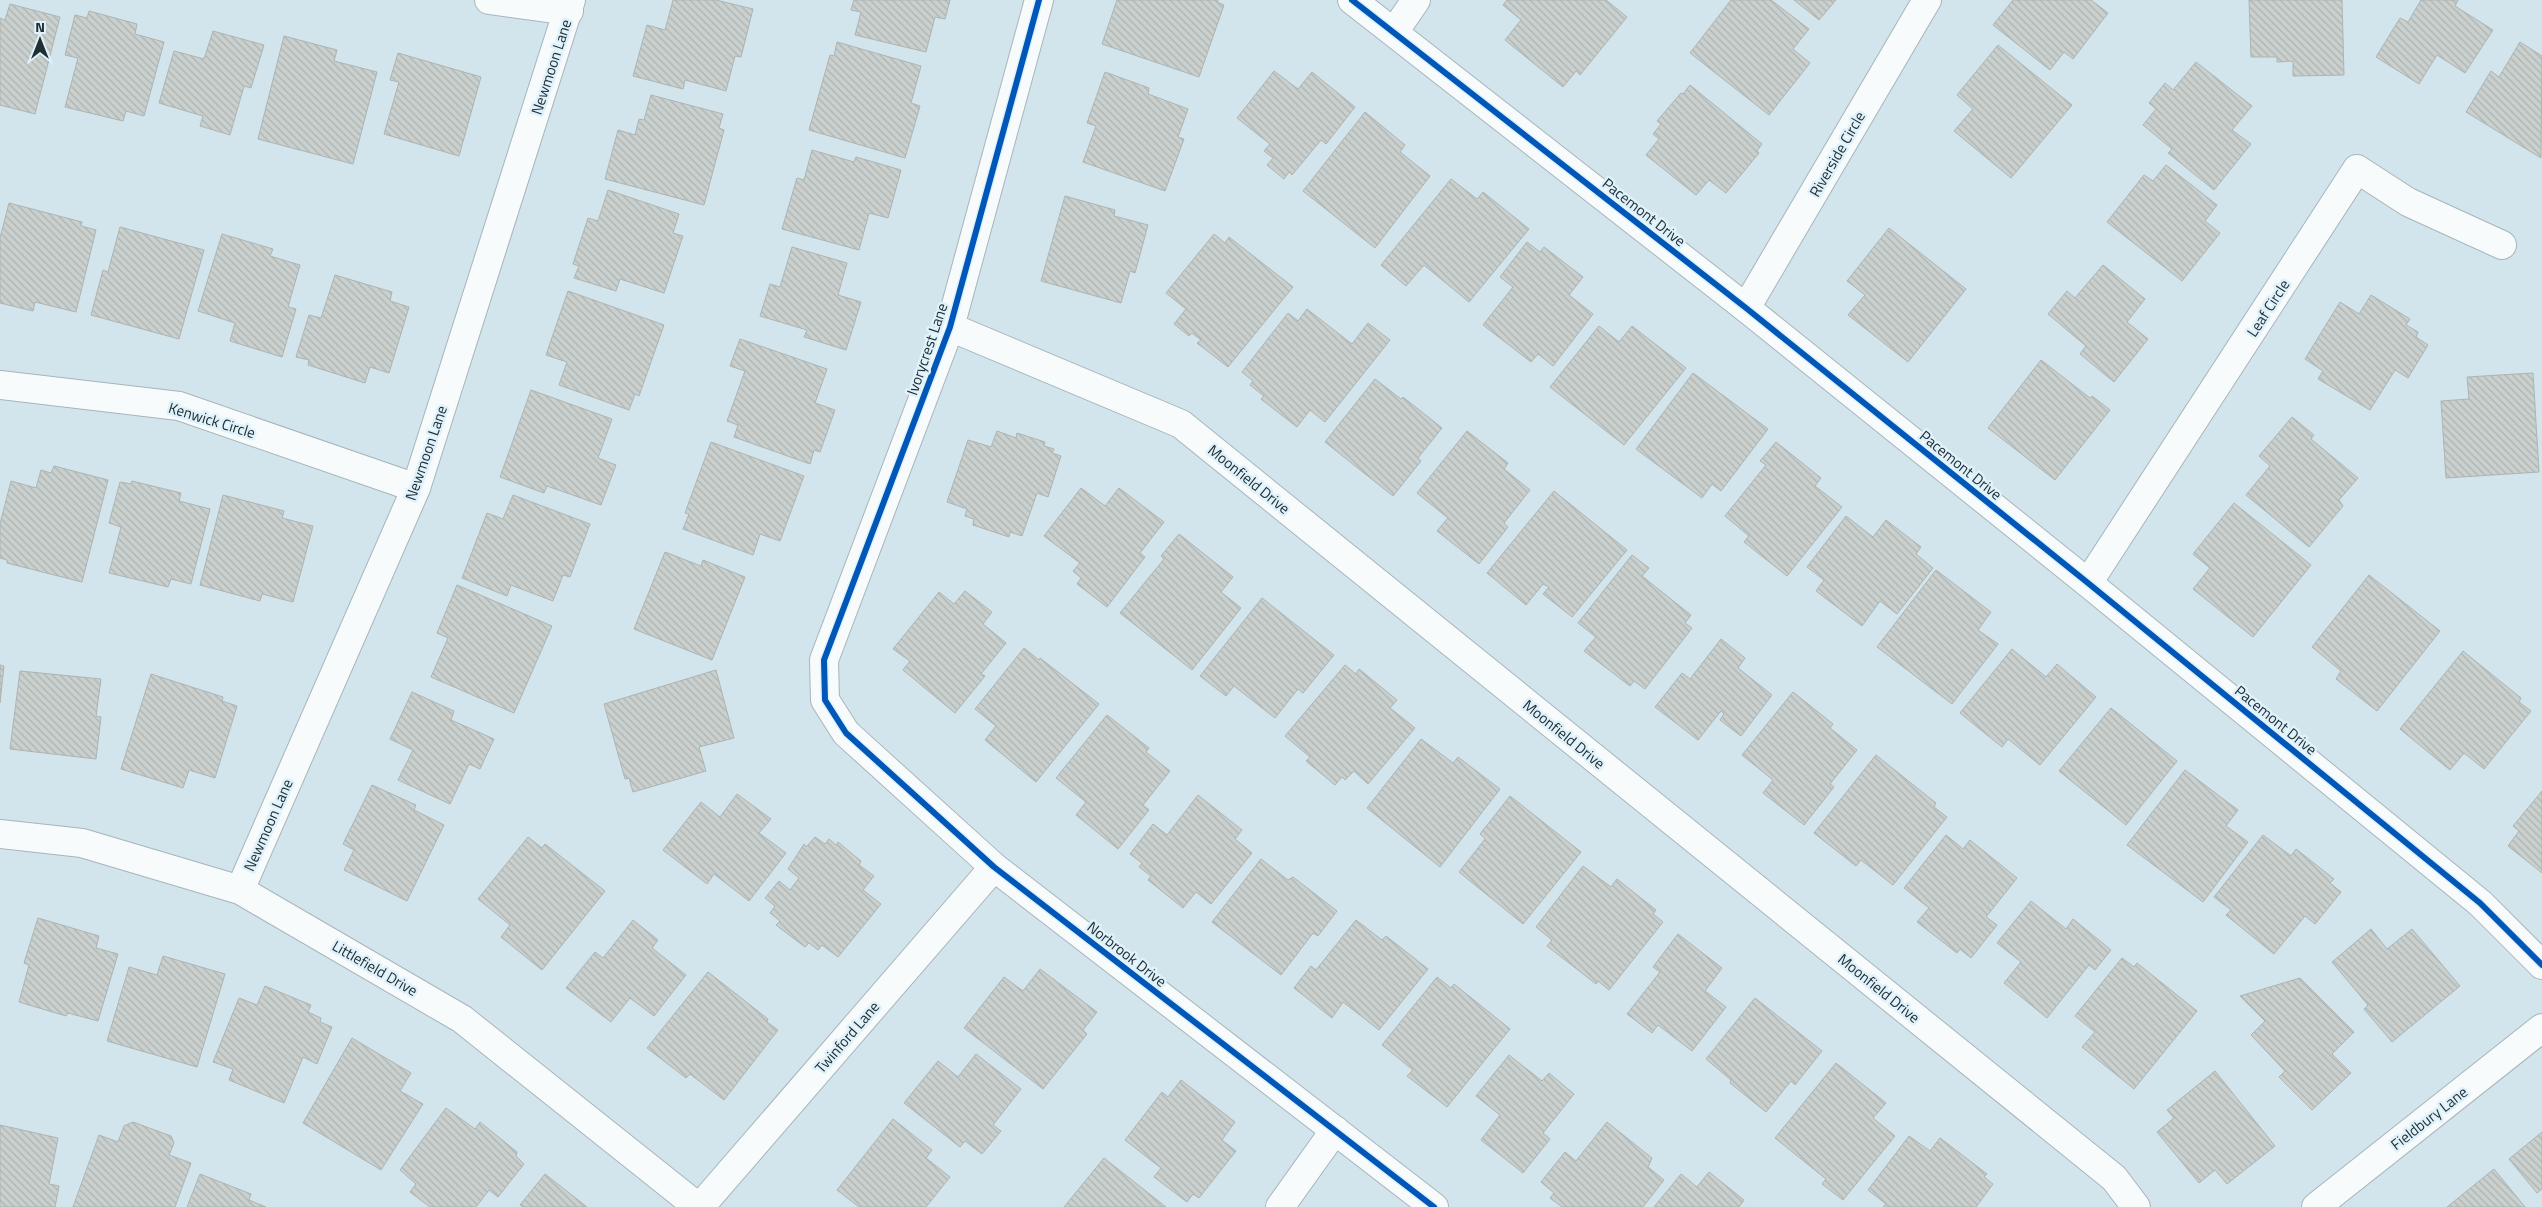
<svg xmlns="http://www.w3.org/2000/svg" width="2542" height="1207" font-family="'Titillium Web',sans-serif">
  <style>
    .building { fill: url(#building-back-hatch); stroke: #adb4b2 }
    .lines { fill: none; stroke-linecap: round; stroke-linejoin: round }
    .minor-casing { stroke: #a7b5bb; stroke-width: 30 }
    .minor { stroke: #f8fbfc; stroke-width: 28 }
    .cycleway-casing { stroke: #dff2fb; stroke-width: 9 }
    .cycleway { stroke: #0057b8; stroke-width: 6 }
    .labels { text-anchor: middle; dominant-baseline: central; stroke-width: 5; stroke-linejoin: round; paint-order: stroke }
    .street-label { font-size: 15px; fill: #212e33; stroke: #dff2fb }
  </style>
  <defs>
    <pattern id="building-back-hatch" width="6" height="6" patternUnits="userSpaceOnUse" patternTransform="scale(1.25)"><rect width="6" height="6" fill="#c9d0ce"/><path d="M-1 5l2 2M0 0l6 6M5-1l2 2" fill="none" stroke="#acb3b1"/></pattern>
  </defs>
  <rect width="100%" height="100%" fill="#d2e4ec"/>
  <!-- building -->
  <g class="building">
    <polygon points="673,0 716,0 753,9 741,57 735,56 726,91 685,80 683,89 633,76 647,25 665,30"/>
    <polygon points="854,0 950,0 945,19 935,17 926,52 855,35 861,12 851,10"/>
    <polygon points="1117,0 1218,0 1217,2 1224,5 1199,77 1102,44"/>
    <polygon points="1507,0 1606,0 1627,17 1580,75 1576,71 1563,87 1505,40 1521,20 1503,5"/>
    <polygon points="1731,0 1771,0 1809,29 1793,49 1810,63 1769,115 1690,53"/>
    <polygon points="1794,0 1836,0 1819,20"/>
    <polygon points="2013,0 2091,0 2108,13 2073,59 2064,52 2050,70 1993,25"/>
    <polygon points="2249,0 2342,0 2344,75 2293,76 2293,61 2277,62 2277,57 2251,57"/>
    <polygon points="2421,0 2458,0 2455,6 2493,30 2465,73 2437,55 2419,84 2376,57 2400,18 2408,22"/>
    <polygon points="10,4 60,17 35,114 0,105 0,18 5,20"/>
    <polygon points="89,11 137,24 135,34 164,42 144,116 126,111 123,121 65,107 78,58 65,55 75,15 87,18"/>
    <polygon points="213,31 264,45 251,88 244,86 230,135 200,126 203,116 159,103 174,51 204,59"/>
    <polygon points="284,36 337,50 334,61 377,72 353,164 258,139"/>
    <polygon points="837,42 921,66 911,103 920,106 905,158 809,130 830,55 834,56"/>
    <polygon points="2520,42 2542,56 2541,158 2466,112 2491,71 2499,77"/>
    <polygon points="1998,45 2072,105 2011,178 1954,131 1973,109 1957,95"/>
    <polygon points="398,53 481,77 459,156 384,134 399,82 390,80"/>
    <polygon points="2196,62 2252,106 2232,130 2251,144 2214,190 2168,153 2172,149 2143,125 2156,109 2149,103 2165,83 2173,90"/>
    <polygon points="1274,71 1298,89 1312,72 1355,107 1326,144 1321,140 1292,175 1289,172 1284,179 1267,165 1273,158 1264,151 1270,144 1237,118"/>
    <polygon points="1105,72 1149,88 1148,94 1188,109 1178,137 1184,139 1165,191 1083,162 1096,126 1087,123"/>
    <polygon points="1690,85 1762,144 1757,151 1759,153 1726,193 1709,180 1696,195 1646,155 1659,139 1653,134 1661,124 1657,121 1681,93 1683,94"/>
    <polygon points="651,95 723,114 719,128 724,130 704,205 605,179 618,130 635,135 639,119 644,120"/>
    <polygon points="1365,112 1405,145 1400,152 1430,176 1375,248 1303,191"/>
    <polygon points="812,150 854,162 856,157 901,170 888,218 869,213 859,250 782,229 797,178 804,180"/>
    <polygon points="2166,165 2217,205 2205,221 2220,233 2182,281 2107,222 2144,175 2153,181"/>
    <polygon points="1451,179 1477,199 1483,192 1529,229 1469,302 1424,265 1406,286 1381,265"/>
    <polygon points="608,190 679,214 673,233 683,236 664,293 620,279 616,291 574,278 579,266 573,264 588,218 598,221"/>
    <polygon points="1065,196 1115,210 1114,216 1148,225 1135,273 1130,271 1121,303 1041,281"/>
    <polygon points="9,203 82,222 81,226 96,230 76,312 35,302 33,311 0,303 0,238"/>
    <polygon points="120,227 204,250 179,339 91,315 103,270 108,272"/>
    <polygon points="1889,228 1966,289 1908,362 1848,315 1865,295 1847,281"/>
    <polygon points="222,234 273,249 270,256 300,265 288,307 296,309 282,357 230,341 235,323 198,311"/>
    <polygon points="1214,234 1225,243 1229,237 1293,287 1228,367 1197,343 1201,340 1192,333 1189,336 1174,324 1186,309 1166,293"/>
    <polygon points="1527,242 1540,252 1544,247 1583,277 1569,295 1593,314 1553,366 1538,354 1531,362 1483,325 1513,287 1500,277"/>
    <polygon points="792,247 847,263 838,295 861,302 846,350 804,337 807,330 760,316 770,284 780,287"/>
    <polygon points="2103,265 2145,299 2127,322 2148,339 2114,382 2080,354 2086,346 2048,314 2067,291 2075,298"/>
    <polygon points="335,275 392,292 390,301 409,307 389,373 370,367 365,383 308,365 309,360 296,357 309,315 321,318"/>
    <polygon points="568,291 664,325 639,396 635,394 629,410 559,385 567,362 546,355"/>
    <polygon points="2371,295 2410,319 2406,325 2418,332 2416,337 2428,345 2408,378 2395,370 2370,410 2318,379 2323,371 2305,359 2340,302 2359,314"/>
    <polygon points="1307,309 1352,344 1368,323 1390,340 1325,422 1310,410 1297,427 1261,399 1264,396 1250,385 1253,381 1242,372 1288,313 1298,321"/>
    <polygon points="1599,326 1619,342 1632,326 1686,368 1624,445 1550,387"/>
    <polygon points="740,339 827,369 815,403 835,410 820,452 814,450 810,464 734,437 738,425 727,421 745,371 730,366"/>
    <polygon points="2041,360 2090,398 2092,396 2110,410 2055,480 1988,428"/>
    <polygon points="1693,373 1768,429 1721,491 1712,484 1702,498 1636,449"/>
    <polygon points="2533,373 2539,472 2446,478 2441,401 2469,399 2467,377"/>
    <polygon points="1375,379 1401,399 1403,397 1442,428 1418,458 1421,461 1393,496 1325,442"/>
    <polygon points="531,390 612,419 598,458 616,465 601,505 547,486 544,493 500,477"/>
    <polygon points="2292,417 2314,435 2311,439 2358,478 2339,500 2343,506 2309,547 2246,495 2270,466 2259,456"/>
    <polygon points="997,431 1016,438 1017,433 1045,442 1044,446 1054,449 1052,453 1061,456 1048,497 1037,493 1022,536 1010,532 1009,537 973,525 974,519 965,516 967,509 947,502 968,440 991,447"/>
    <polygon points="1467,431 1508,463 1504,469 1530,490 1504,523 1508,527 1479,564 1437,531 1448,518 1417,493"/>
    <polygon points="711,442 804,476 780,541 760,534 753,555 683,529 689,514 685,513"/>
    <polygon points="1776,442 1821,478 1815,486 1842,507 1787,576 1744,542 1749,536 1725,516 1766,465 1760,461"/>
    <polygon points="54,466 108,480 82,582 7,563 7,560 0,558 0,524 11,481 36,488 41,470 51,473"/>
    <polygon points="132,481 181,493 179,501 210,509 191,584 171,579 168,587 109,573 121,527 109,523 120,482 131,484"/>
    <polygon points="1081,488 1105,506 1119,488 1164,522 1140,553 1145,557 1107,607 1077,584 1081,578 1073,571 1080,563 1044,536"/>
    <polygon points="1554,491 1627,550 1572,617 1543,594 1549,587 1543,584 1526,605 1487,573"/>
    <polygon points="223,495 284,511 282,518 313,526 293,602 262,594 260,601 200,585"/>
    <polygon points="513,495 590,524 570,577 563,575 553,601 511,585 507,596 462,578 487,513 503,519"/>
    <polygon points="2234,503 2311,565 2253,637 2193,589 2210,568 2193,554"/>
    <polygon points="1846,516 1873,537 1886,520 1921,547 1916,554 1933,568 1897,614 1880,601 1862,626 1816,591 1824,580 1807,567"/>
    <polygon points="1179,534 1233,577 1221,592 1241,608 1192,670 1120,613 1164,559 1161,556"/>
    <polygon points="665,552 701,566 703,560 745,577 712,660 634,629"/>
    <polygon points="1632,555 1649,568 1642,576 1691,615 1685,623 1692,628 1645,689 1634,681 1630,686 1584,651 1596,637 1578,623"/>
    <polygon points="1936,570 1991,612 1978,630 1998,644 1952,704 1877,647"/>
    <polygon points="2369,575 2440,631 2377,711 2336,679 2341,671 2312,647"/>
    <polygon points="457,585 552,626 514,713 431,677 448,638 437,633"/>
    <polygon points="965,591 992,612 983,624 1006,643 981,674 985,676 955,713 903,670 910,661 893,649 939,592 954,604"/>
    <polygon points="1262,598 1334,655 1303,693 1298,689 1275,718 1234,686 1226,696 1200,676"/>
    <polygon points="1721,639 1745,658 1738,668 1772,695 1741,736 1720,720 1724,714 1721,711 1698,740 1655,707 1682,673 1690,679"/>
    <polygon points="1024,648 1039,660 1040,658 1099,704 1036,782 985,740 996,726 975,709"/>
    <polygon points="2012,649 2046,677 2057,664 2096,697 2040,765 2008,739 2002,747 1960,713"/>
    <polygon points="2463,651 2521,698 2519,702 2531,711 2484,769 2464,753 2450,770 2400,729"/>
    <polygon points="0,665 4,666 0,703"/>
    <polygon points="1345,665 1356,674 1359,669 1397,700 1390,708 1415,728 1368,784 1354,771 1345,780 1342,777 1335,785 1306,761 1310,757 1285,736"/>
    <polygon points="716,670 734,738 699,747 706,771 633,792 629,778 625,779 604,704"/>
    <polygon points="20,671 101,679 96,716 101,717 96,759 10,749"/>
    <polygon points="151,674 223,697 222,701 237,706 215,778 189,770 183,788 121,769"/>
    <polygon points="412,692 454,711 451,720 494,739 480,769 469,764 450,804 398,780 413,750 390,739"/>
    <polygon points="1793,692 1833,724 1830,728 1857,750 1830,784 1834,787 1804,825 1763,793 1773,780 1742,755"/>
    <polygon points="2111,708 2177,761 2126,825 2059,771"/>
    <polygon points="1107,715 1149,748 1146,752 1170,771 1143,805 1149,810 1118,849 1076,815 1086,802 1056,778"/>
    <polygon points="1421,739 1453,763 1458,757 1500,789 1440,867 1367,808"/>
    <polygon points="1876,755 1936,803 1934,807 1947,817 1893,885 1861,860 1856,866 1814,833"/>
    <polygon points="2185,770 2238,810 2226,826 2248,842 2203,902 2127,845"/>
    <polygon points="372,785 416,805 414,810 444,825 407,901 344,870 354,850 343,844"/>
    <polygon points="2542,791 2542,873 2508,846 2519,831 2513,826"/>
    <polygon points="737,794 771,819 759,833 786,853 749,901 714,874 707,884 663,850 701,802 720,817"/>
    <polygon points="1198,795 1242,830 1235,839 1252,853 1211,904 1196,892 1183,908 1148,880 1151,876 1139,867 1142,863 1130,854 1153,824 1167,835"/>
    <polygon points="1510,796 1581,852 1523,924 1459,872 1485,839 1480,834"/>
    <polygon points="1946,835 1963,849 1970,840 2017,878 1986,917 1997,925 1971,958 1960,949 1957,953 1917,922 1929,908 1904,888"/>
    <polygon points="2263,835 2291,856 2296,849 2334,879 2330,883 2341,892 2315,924 2305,916 2274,954 2226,915 2231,910 2214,897"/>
    <polygon points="528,837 542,848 545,844 605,891 542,970 501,937 510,925 478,899"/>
    <polygon points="815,837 825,844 829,839 836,845 838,842 861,861 859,865 874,876 863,890 881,904 838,957 822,945 818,950 809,943 805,947 776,925 780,921 770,913 775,906 765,898 779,881 790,890 799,878 788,869 804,844 806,847"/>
    <polygon points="1261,859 1288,880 1293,877 1337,911 1318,936 1313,933 1281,975 1212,922"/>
    <polygon points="1583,866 1611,887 1617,879 1656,910 1653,914 1663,922 1609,990 1598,981 1596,984 1547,946 1552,940 1536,927"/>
    <polygon points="2031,901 2066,929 2073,919 2111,950 2095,970 2089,965 2047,1018 2004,983 2021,962 1997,943"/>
    <polygon points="38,918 99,936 96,948 118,954 98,1021 68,1013 66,1016 19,1002 29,965 24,963"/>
    <polygon points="633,920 658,940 652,948 686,975 654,1016 630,998 611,1022 566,988 595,952 603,958"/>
    <polygon points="1356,920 1382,940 1386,936 1428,969 1379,1030 1343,1002 1332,1018 1294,988 1311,966 1316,970"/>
    <polygon points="2371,929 2387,949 2412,929 2460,986 2392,1042 2364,1009 2368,1005 2332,962"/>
    <polygon points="1678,934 1722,968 1705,991 1726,1007 1692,1051 1658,1025 1652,1033 1627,1014 1660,972 1653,967"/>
    <polygon points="163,956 225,974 197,1067 107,1041 129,967 157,975"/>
    <polygon points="2122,958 2134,967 2137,963 2197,1011 2134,1089 2082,1047 2095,1032 2075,1016"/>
    <polygon points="1040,969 1097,1012 1083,1030 1087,1034 1043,1089 964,1028 1004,977 1023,991"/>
    <polygon points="708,972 768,1019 767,1022 778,1030 724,1100 690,1074 686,1078 647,1048"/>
    <polygon points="1437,977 1451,988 1454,984 1510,1029 1447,1107 1407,1076 1413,1070 1382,1045"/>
    <polygon points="2300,978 2354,1032 2332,1054 2351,1073 2312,1110 2279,1077 2285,1071 2251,1035 2265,1021 2240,996"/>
    <polygon points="265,986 311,1005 308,1012 321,1018 320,1022 332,1027 317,1064 303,1057 284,1103 229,1080 233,1069 213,1062 239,998 257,1005"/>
    <polygon points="1755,998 1822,1051 1795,1085 1791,1081 1766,1112 1730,1083 1731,1080 1706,1059"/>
    <polygon points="352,1038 411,1073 400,1091 423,1104 381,1170 303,1123"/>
    <polygon points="976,1054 1021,1089 993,1125 1001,1131 982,1154 965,1141 960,1147 904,1103 938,1061 958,1077"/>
    <polygon points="1509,1055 1542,1081 1549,1073 1574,1094 1543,1133 1550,1139 1523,1173 1481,1140 1500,1115 1476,1096"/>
    <polygon points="1836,1063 1886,1103 1873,1118 1895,1136 1843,1200 1822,1184 1826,1179 1775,1138"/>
    <polygon points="2215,1071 2275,1146 2227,1184 2215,1170 2199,1183 2157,1132 2174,1118 2167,1110"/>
    <polygon points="1181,1080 1235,1122 1222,1140 1236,1151 1199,1198 1193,1194 1187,1202 1154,1177 1161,1168 1125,1140 1162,1092 1168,1097"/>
    <polygon points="446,1108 475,1129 480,1122 517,1152 516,1156 524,1164 498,1197 489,1190 476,1207 430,1207 410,1192 416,1184 400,1170"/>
    <polygon points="893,1119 932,1150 926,1158 950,1177 926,1207 859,1207 837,1190"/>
    <polygon points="133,1122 171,1136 174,1143 169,1155 191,1163 175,1207 73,1207 99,1135 118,1142 124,1126"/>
    <polygon points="1607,1122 1652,1158 1648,1167 1664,1180 1643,1207 1562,1207 1550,1198 1554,1193 1541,1182 1565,1152 1576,1161"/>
    <polygon points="0,1125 58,1138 49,1184 59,1186 55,1207 0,1207"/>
    <polygon points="2542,1132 2542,1189 2537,1193 2509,1159"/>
    <polygon points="1909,1136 1930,1151 1940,1138 1987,1174 1984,1177 1993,1184 1976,1207 1883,1207 1886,1204 1868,1190"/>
    <polygon points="1104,1158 1166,1207 1064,1207"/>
    <polygon points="2494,1169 2525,1207 2447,1207"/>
    <polygon points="1709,1172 1744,1200 1739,1207 1654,1207 1681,1174 1697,1187"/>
    <polygon points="200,1174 251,1194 249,1200 266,1207 187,1207"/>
    <polygon points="545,1174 587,1207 523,1207 520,1205"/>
  </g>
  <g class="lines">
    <!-- minor casing -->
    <g class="minor-casing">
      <g id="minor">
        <polyline points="489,0 569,11"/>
        <polyline points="1039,0 950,327 824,660 825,700 846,733 994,867 1434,1207"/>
        <polyline points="1352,0 1746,308 2088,583 2480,903 2542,965"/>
        <polyline points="1394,32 1416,0"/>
        <polyline points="1746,308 1927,0"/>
        <polyline points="950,327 1181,424 2114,1178 2136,1207"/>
        <polyline points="0,385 179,406 416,488"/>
        <polyline points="2088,583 2357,169 2408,202 2502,245"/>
        <polyline points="0,834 82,843 240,890 462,1019 698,1207"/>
        <polyline points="240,890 416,488 571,0"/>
        <polyline points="700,1207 994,867"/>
        <polyline points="1280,1207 1335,1130"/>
        <polyline points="2316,1207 2542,1028"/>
      </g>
    </g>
    <!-- minor -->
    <use href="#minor" class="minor"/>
    <!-- cycleway casing -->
    <g class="cycleway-casing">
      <g id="cycleway">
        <polyline points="1039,0 950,327 824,660 825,700 846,733 994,867 1434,1207"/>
        <polyline points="1352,0 1746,308 2088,583 2480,903 2542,965"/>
      </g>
    </g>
    <!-- cycleway -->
    <use href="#cycleway" class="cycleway"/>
  </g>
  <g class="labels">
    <!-- street labels -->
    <g class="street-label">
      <text transform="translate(551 67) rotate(-72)">Newmoon Lane</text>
      <text transform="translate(1837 154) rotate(-60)">Riverside Circle</text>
      <text transform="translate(1644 212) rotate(38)">Pacemont Drive</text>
      <text transform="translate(2268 308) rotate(-57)">Leaf Circle</text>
      <text transform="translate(927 349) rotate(-71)">Ivorycrest Lane</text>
      <text transform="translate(212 420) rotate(17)">Kenwick Circle</text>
      <text transform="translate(426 453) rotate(-71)">Newmoon Lane</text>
      <text transform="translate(1961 465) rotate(39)">Pacemont Drive</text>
      <text transform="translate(1249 479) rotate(39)">Moonfield Drive</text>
      <text transform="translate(2276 720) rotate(39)">Pacemont Drive</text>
      <text transform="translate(1564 734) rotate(39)">Moonfield Drive</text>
      <text transform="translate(268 825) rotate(-66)">Newmoon Lane</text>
      <text transform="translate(1127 954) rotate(38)">Norbrook Drive</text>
      <text transform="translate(375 968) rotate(30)">Littlefield Drive</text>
      <text transform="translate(1879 988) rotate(39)">Moonfield Drive</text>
      <text transform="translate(847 1037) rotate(-49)">Twinford Lane</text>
      <text transform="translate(2429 1118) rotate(-38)">Fieldbury Lane</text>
    </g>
  </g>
  <!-- north arrow -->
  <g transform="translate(40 40)" stroke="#dff2fb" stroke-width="4" paint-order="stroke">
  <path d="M0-4L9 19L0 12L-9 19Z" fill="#212e33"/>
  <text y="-8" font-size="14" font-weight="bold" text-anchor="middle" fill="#212e33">N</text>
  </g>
</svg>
